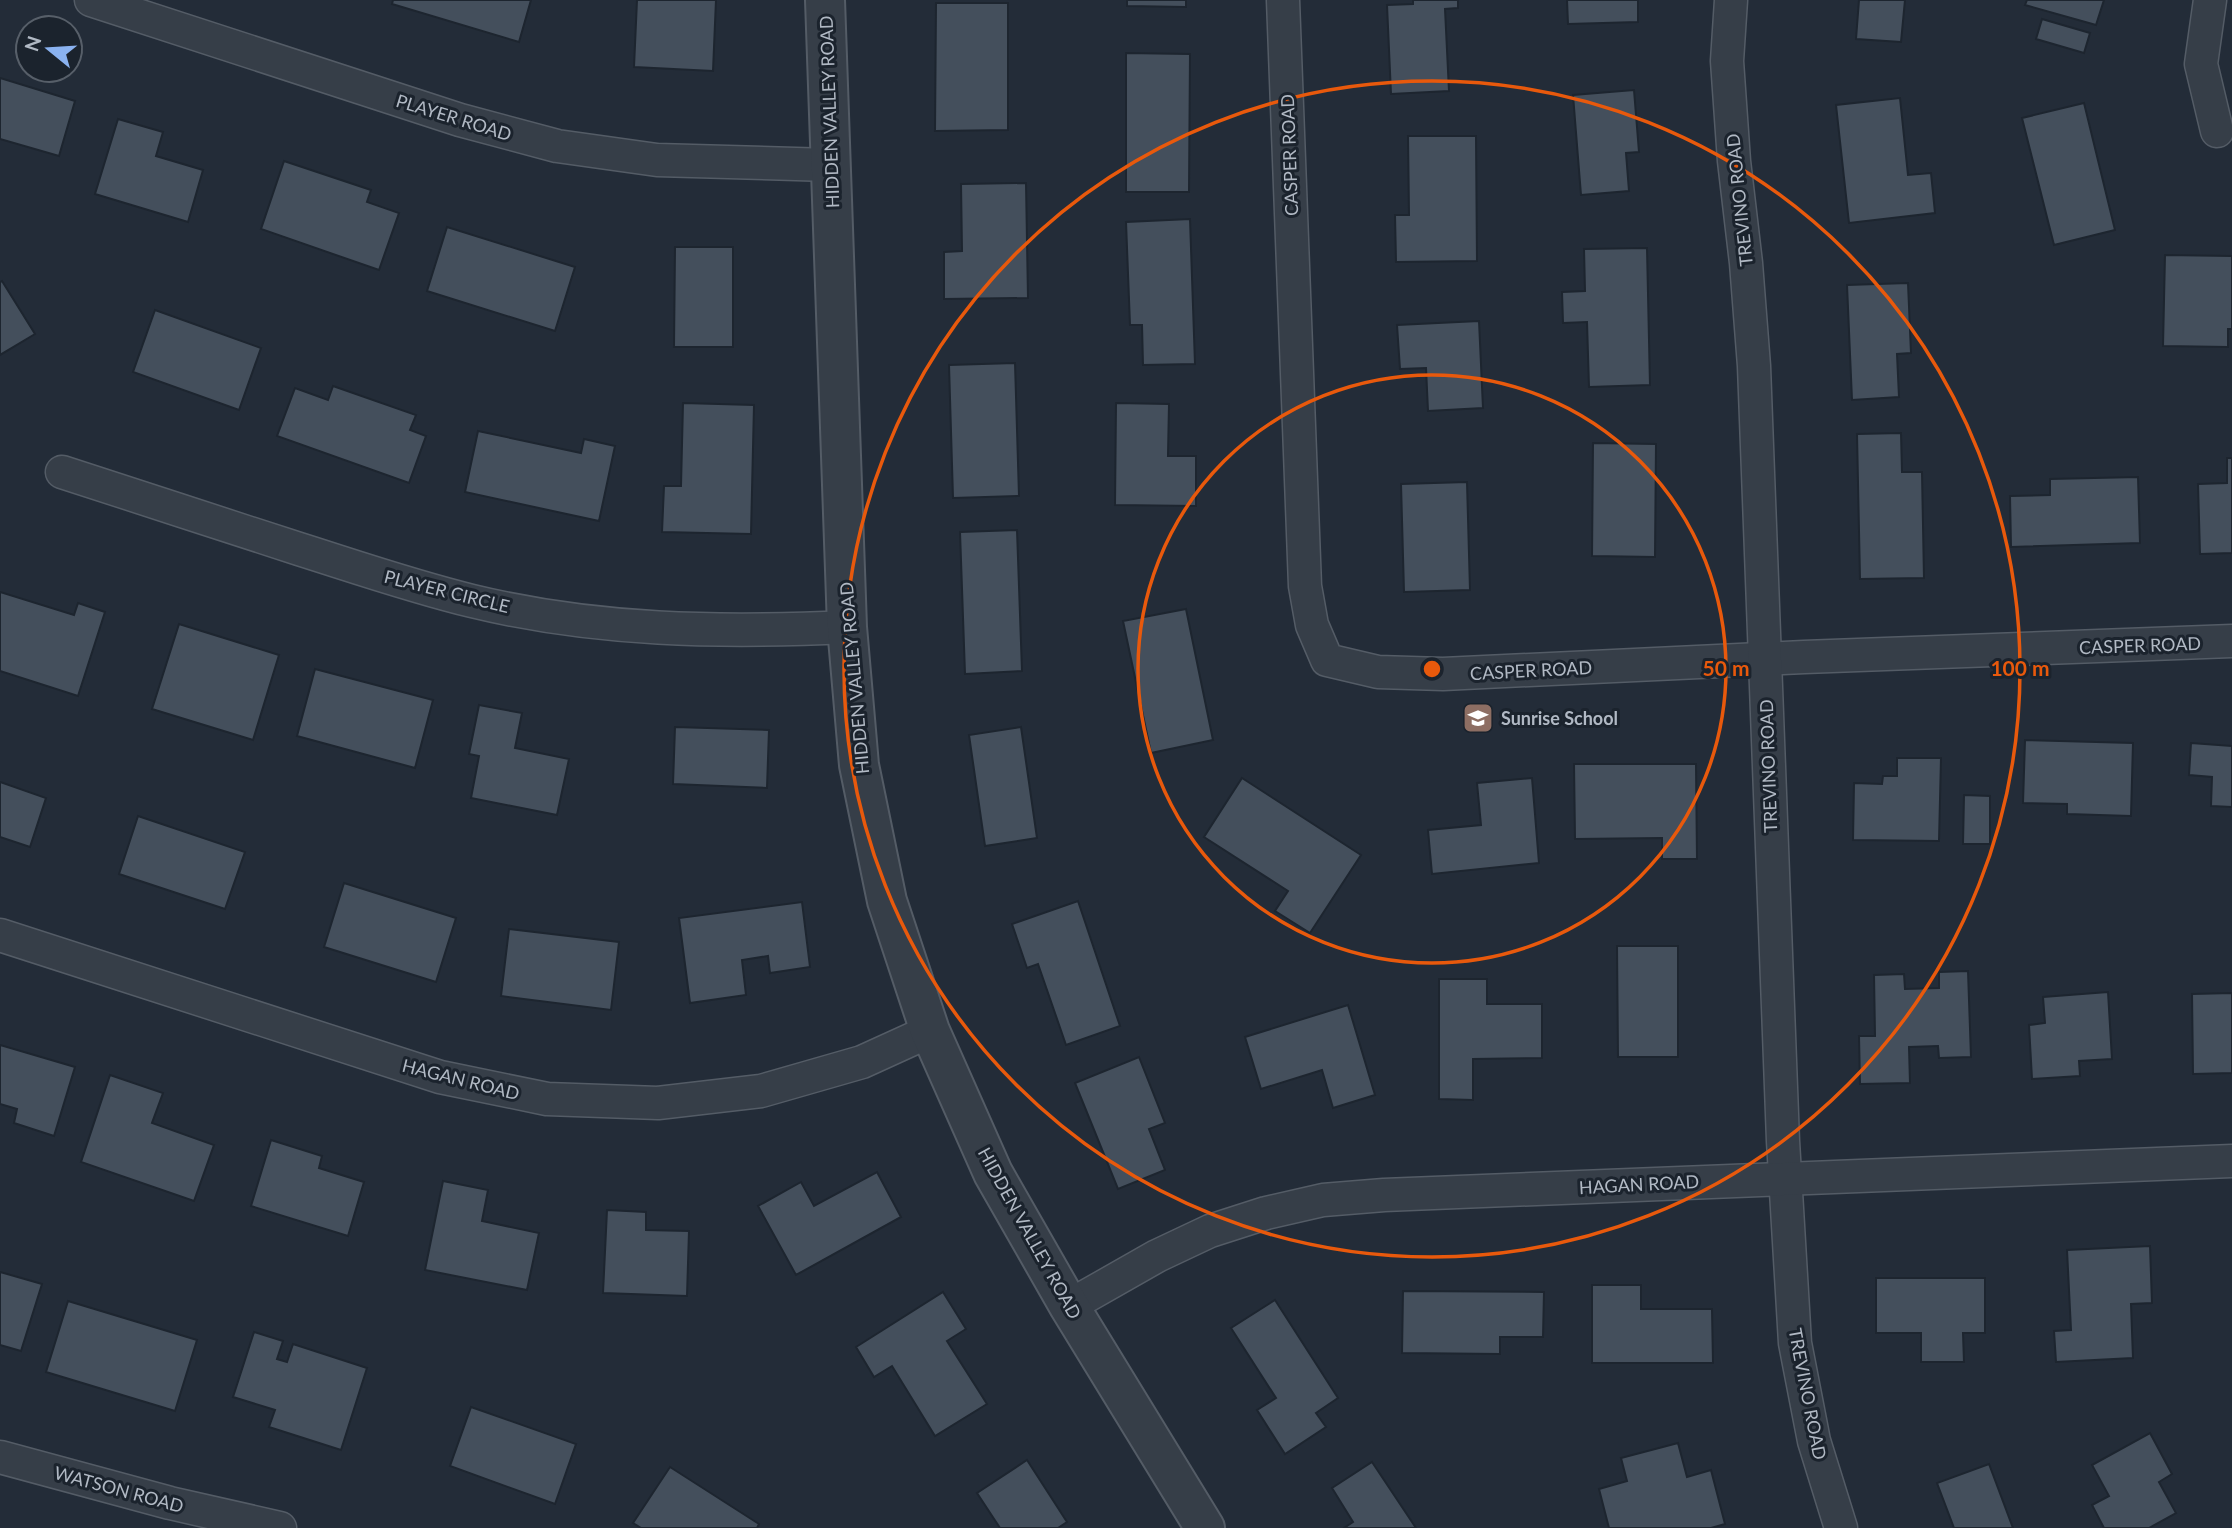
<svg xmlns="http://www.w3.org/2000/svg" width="2232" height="1528" font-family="Lato,sans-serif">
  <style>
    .building { fill: #444f5c; stroke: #1d252f; stroke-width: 2 }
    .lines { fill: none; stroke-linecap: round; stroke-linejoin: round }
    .minor-casing { stroke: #545c66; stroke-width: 35 }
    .tertiary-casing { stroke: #545c66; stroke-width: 42 }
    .minor { stroke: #363e48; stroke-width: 32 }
    .tertiary { stroke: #363e48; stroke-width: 38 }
    .ring { fill: none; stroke: #e8590c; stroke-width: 3.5 }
    .labels { text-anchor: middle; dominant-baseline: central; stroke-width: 6; stroke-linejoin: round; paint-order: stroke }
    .street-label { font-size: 18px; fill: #b1b9c4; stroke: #1b232d }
    .poi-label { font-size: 18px; font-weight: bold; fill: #b1b9c4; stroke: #1b232d; text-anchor: start }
    .centre { fill: #e8590c; stroke: #1b232d; stroke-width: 3.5 }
    .ring-label { font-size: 21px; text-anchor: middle; font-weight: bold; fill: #e8590c; stroke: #1b232d; stroke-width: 6; stroke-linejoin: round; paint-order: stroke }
  </style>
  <rect width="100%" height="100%" fill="#232c38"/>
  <!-- building -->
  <g class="building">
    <polygon points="393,0 531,0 519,42 392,4"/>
    <polygon points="637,0 716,0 713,71 634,67"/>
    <polygon points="1127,0 1186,0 1186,7 1127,6"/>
    <polygon points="1413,0 1458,0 1458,8 1445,9 1449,91 1391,94 1387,5 1413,4"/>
    <polygon points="1567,0 1638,0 1638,22 1568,24"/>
    <polygon points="1859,0 1905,0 1901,42 1856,39"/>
    <polygon points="2027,0 2104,0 2096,25 2025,5"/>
    <polygon points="936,3 1008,3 1008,130 935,131"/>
    <polygon points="2042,19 2090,33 2084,53 2036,39"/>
    <polygon points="1126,53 1190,54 1189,192 1126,192"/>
    <polygon points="0,78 75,101 59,156 0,139"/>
    <polygon points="1634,90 1639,152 1626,153 1629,191 1581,195 1573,95"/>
    <polygon points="1900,98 1908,175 1931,173 1935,213 1849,223 1836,105"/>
    <polygon points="2084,103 2115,230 2054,245 2022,118"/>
    <polygon points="118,119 163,132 156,156 203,170 188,222 95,194"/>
    <polygon points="1408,136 1476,136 1477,261 1396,262 1395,215 1409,215"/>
    <polygon points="284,161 371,190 367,202 399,213 379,270 261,229"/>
    <polygon points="1026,183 1028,298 944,299 944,252 962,251 961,184"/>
    <polygon points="1190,219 1195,364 1143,365 1142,325 1130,325 1126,222"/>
    <polygon points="447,227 575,267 555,331 427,291"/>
    <polygon points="675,247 733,247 733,347 674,347"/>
    <polygon points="1647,248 1650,385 1589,387 1587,322 1563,323 1562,292 1585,291 1584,249"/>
    <polygon points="2165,255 2232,256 2232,329 2228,329 2228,347 2163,346"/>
    <polygon points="2,281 35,334 0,355 0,282"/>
    <polygon points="1908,283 1911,353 1897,354 1899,397 1852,400 1847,285"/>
    <polygon points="155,310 261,348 239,410 133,372"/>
    <polygon points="1479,321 1483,408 1428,411 1426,368 1400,369 1397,325"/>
    <polygon points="1015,363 1019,496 953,498 949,365"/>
    <polygon points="333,386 416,415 410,430 426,436 409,483 277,436 295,388 328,400"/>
    <polygon points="683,403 754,405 751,534 662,532 664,486 681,486"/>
    <polygon points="1116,403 1169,404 1168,456 1196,456 1196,506 1115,505"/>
    <polygon points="478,431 581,453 584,439 615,446 599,521 465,492"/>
    <polygon points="1901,433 1902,472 1922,472 1924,578 1860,579 1857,434"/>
    <polygon points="1593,443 1656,444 1655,557 1592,556"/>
    <polygon points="2227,458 2232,458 2232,553 2200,554 2198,484 2227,483"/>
    <polygon points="2138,477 2140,543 2011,547 2010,496 2050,495 2050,479"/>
    <polygon points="1467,482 1470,590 1404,592 1401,484"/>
    <polygon points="1017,530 1022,671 965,674 960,532"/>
    <polygon points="0,592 74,615 78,603 105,612 78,696 0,671"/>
    <polygon points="1186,609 1213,740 1151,753 1123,621"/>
    <polygon points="179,624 279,655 253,740 152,709"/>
    <polygon points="315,669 433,700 415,768 297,736"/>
    <polygon points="479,705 522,713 515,748 569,759 557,815 471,798 479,756 469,754"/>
    <polygon points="675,727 769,730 767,788 673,784"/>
    <polygon points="1021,727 1037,838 985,846 969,735"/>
    <polygon points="2025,740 2133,743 2131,816 2067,814 2067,804 2023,803"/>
    <polygon points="2191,743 2232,746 2232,807 2211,806 2212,777 2189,775"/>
    <polygon points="1897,758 1941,758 1939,841 1853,840 1854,783 1882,784 1883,776 1897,776"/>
    <polygon points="1574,764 1696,764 1697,859 1662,859 1662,838 1575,839"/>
    <polygon points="1242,778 1361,855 1310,933 1275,911 1288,891 1204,837"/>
    <polygon points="1532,778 1539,863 1432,874 1428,830 1481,825 1477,783"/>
    <polygon points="0,782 46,798 30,847 0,837"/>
    <polygon points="1964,795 1990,796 1990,844 1963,844"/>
    <polygon points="138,816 245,852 225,909 119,874"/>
    <polygon points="344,883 456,918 436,982 324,947"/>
    <polygon points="1078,901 1120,1026 1066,1045 1038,964 1027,968 1012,924"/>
    <polygon points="802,902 810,967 770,973 768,956 742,960 746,995 690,1003 679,918"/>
    <polygon points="509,929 619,942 611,1010 501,996"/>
    <polygon points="1617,946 1678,946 1678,1057 1618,1057"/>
    <polygon points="1968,971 1971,1057 1939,1058 1938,1046 1909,1047 1910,1083 1860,1084 1859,1036 1875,1036 1874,975 1904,974 1905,989 1939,988 1939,972"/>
    <polygon points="1439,979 1487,979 1487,1004 1542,1004 1542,1058 1473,1059 1473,1100 1439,1099"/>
    <polygon points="2108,992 2112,1059 2079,1061 2080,1076 2032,1079 2029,1025 2045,1023 2043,997"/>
    <polygon points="2232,993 2232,1073 2193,1074 2192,994"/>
    <polygon points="1348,1005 1375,1095 1333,1108 1322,1070 1261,1089 1245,1037"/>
    <polygon points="0,1045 75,1067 54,1136 14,1123 17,1109 0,1104"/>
    <polygon points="1139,1057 1165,1123 1149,1129 1165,1170 1118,1189 1075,1083"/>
    <polygon points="110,1075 163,1093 152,1123 214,1145 194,1201 81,1162"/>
    <polygon points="271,1140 322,1156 319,1168 364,1182 348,1236 251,1206"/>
    <polygon points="877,1172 901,1217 796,1275 758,1206 801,1182 814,1206"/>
    <polygon points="443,1181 488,1190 482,1221 539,1233 527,1290 425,1270"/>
    <polygon points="607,1210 646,1212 646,1230 689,1231 687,1296 603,1293"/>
    <polygon points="2150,1246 2152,1303 2131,1304 2133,1358 2056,1362 2054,1331 2071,1330 2067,1250"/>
    <polygon points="0,1272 42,1284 21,1351 0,1345"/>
    <polygon points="1876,1278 1985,1278 1985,1333 1963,1333 1964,1362 1921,1362 1921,1333 1876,1333"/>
    <polygon points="1592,1285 1641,1285 1641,1309 1712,1309 1713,1363 1592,1363"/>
    <polygon points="1403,1291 1544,1292 1543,1337 1500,1337 1500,1354 1402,1353"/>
    <polygon points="943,1292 966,1329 947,1341 987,1404 935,1436 892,1366 874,1377 856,1347"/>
    <polygon points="1275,1300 1338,1398 1316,1413 1326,1427 1285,1454 1257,1410 1276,1398 1231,1328"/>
    <polygon points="68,1301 197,1340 175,1411 46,1372"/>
    <polygon points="254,1332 283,1341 277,1359 287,1362 293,1344 367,1368 341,1450 269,1427 275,1410 233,1397"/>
    <polygon points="471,1407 576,1444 555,1504 450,1466"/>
    <polygon points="2150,1433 2172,1474 2159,1482 2176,1513 2149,1528 2104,1528 2092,1505 2109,1496 2092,1465"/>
    <polygon points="1678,1443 1687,1477 1711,1470 1725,1524 1711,1528 1609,1528 1599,1489 1627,1481 1621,1458"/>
    <polygon points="1027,1460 1067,1522 1058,1528 1000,1528 977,1493"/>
    <polygon points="1372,1462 1416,1528 1344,1528 1353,1522 1332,1488"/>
    <polygon points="1989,1464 2013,1528 1954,1528 1937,1483"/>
    <polygon points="670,1467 759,1524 757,1528 641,1528 633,1523"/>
  </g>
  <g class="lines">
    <!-- minor casing -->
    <g class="minor-casing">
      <g id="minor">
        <polyline points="91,0 460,120 557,146 657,160 830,165"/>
        <polyline points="1283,0 1305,586 1312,625 1327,660 1378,672 1443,674 1804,657 2232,641"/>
        <polyline points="1731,0 1727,61 1734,161 1746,263 1754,366 1783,1141 1795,1343 1814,1441 1841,1528"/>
        <polyline points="2210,0 2201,64 2217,131"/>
        <path d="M62 472C141 498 220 523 299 549 356 567 414 587 472 601 595 631 721 633 847 627"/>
        <polyline points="0,935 440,1077 547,1099 658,1103 761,1091 862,1062 930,1031"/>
        <polyline points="1069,1306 1157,1256 1210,1231 1266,1213 1323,1200 1384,1195 2232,1161"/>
        <polyline points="0,1457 170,1503 280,1528"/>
      </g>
    </g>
    <!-- tertiary casing -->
    <g class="tertiary-casing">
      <polyline id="tertiary" points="825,0 847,627 859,765 887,901 930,1031 993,1173 1069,1306 1205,1528"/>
    </g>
    <!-- minor -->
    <use href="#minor" class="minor"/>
    <!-- tertiary -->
    <use href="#tertiary" class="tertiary"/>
  </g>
  <!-- distance rings -->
  <g class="ring">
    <circle cx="1432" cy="669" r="294"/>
    <circle cx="1432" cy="669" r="588"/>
  </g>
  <!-- icons -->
  <defs>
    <g id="school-square" transform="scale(1.575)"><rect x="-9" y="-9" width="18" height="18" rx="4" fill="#8d6e63" stroke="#1b232d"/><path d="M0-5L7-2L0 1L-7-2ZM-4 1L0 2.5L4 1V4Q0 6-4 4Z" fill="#fff"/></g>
  </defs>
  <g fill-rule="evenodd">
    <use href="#school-square" x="1478" y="718"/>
  </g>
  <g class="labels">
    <!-- street labels -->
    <g class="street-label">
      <text transform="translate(829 112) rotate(-92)">HIDDEN VALLEY ROAD</text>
      <text transform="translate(454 117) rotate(17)">PLAYER ROAD</text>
      <text transform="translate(1289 155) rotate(-92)">CASPER ROAD</text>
      <text transform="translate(1739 200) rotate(-96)">TREVINO ROAD</text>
      <text transform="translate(447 591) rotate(14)">PLAYER CIRCLE</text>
      <text transform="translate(2140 645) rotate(-2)">CASPER ROAD</text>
      <text transform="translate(1531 670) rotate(-3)">CASPER ROAD</text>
      <text transform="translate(854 678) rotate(-95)">HIDDEN VALLEY ROAD</text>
      <text transform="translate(1768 766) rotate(-92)">TREVINO ROAD</text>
      <text transform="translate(461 1079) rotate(14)">HAGAN ROAD</text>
      <text transform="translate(1639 1184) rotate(-3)">HAGAN ROAD</text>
      <text transform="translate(1030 1233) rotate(61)">HIDDEN VALLEY ROAD</text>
      <text transform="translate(1808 1394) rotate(79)">TREVINO ROAD</text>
      <text transform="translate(119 1489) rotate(15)">WATSON ROAD</text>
    </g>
    <!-- poi labels -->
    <g class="poi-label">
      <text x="1501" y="718">Sunrise School</text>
    </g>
  </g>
  <circle cx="1432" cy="669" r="10" class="centre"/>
  <g class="ring-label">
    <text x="1726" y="676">50 m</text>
    <text x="2020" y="676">100 m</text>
  </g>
  <!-- north arrow -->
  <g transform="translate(49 49) rotate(288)"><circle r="33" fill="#1b232d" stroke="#575f69" stroke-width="2"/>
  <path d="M0-5L12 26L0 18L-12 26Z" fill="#8ab2f0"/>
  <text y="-10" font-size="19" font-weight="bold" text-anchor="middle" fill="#b1b9c4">N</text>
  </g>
</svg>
